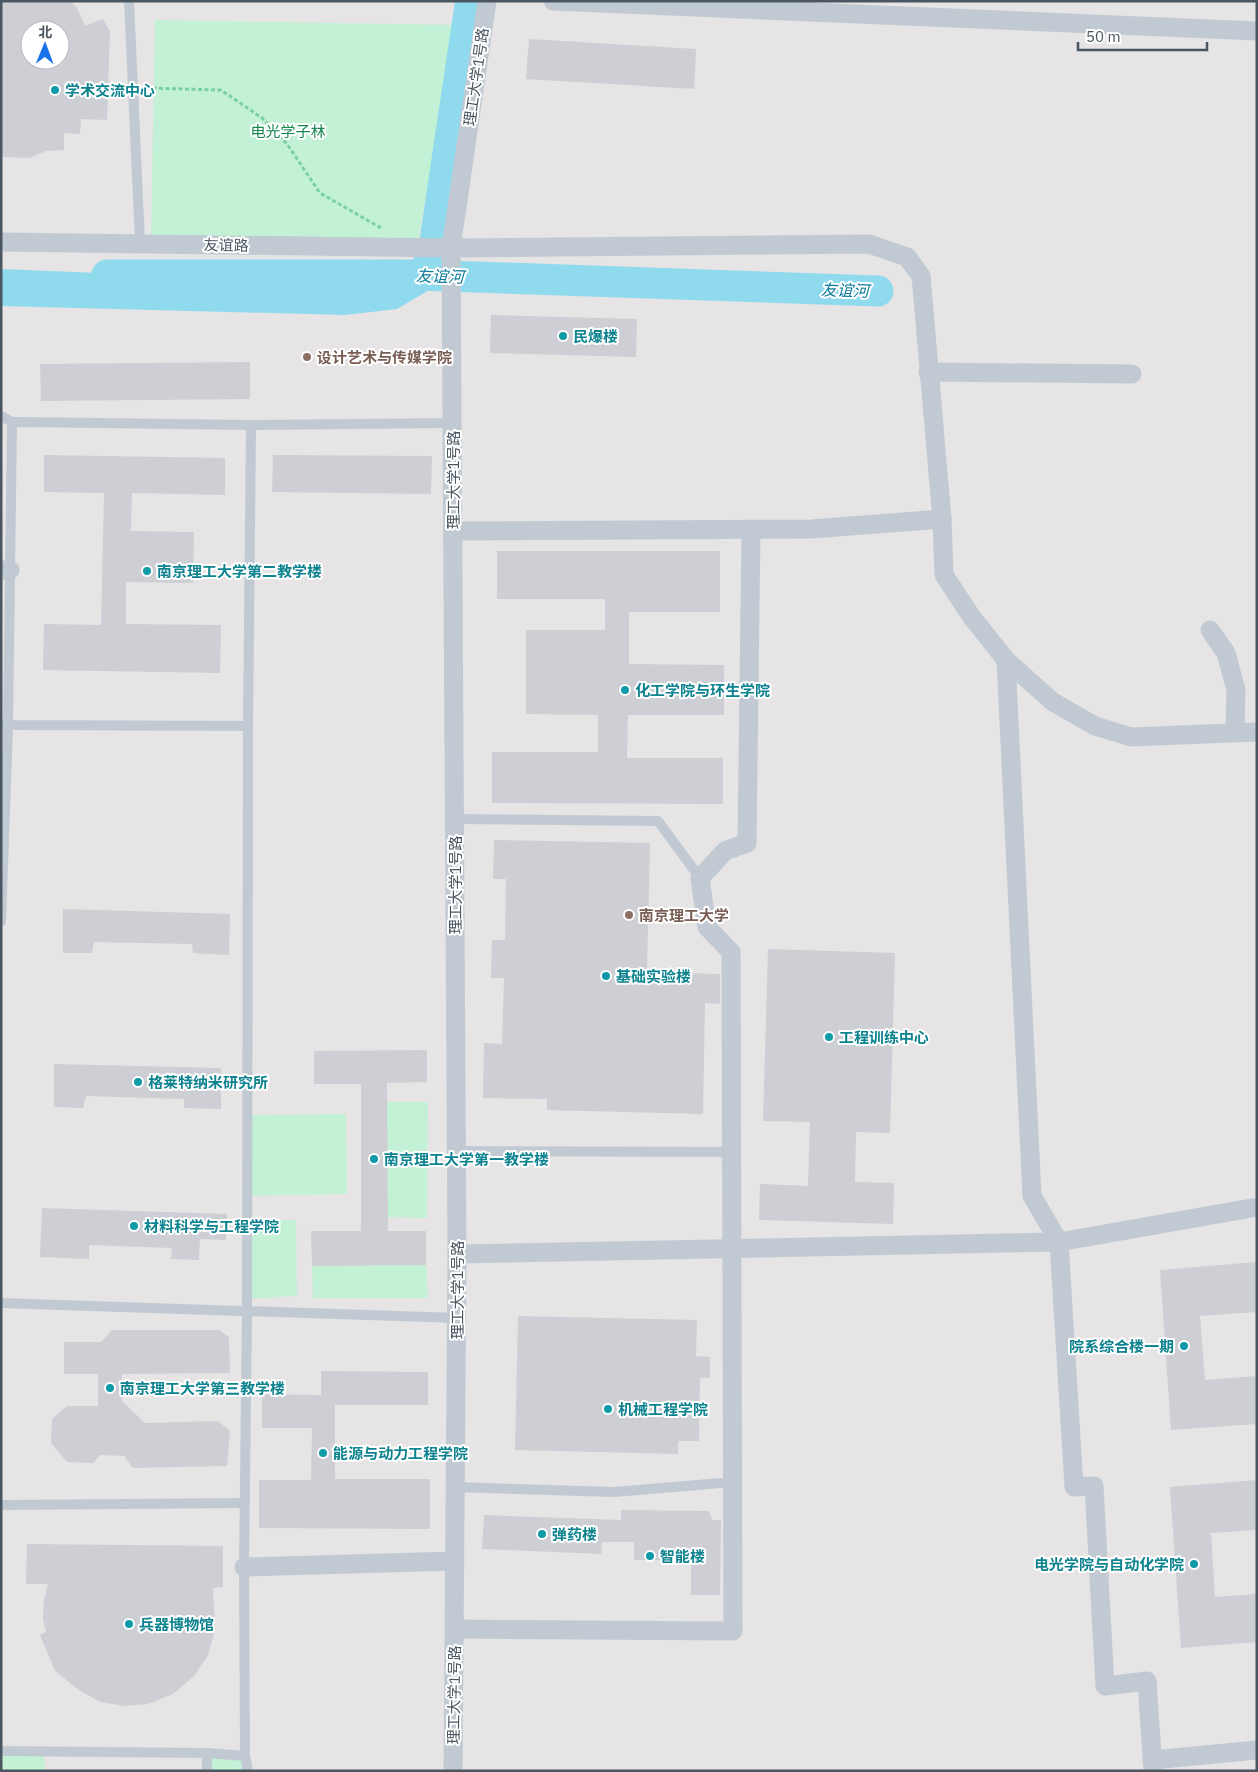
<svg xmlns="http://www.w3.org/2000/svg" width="1258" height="1772" font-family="'IBM Plex Sans','Noto Sans SC',sans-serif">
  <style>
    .education { fill: #e6e4e5; fill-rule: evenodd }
    .green { fill: #c3f1d5 }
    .water { fill: #90daee }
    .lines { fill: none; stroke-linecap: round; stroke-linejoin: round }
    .river { stroke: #90daee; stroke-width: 31 }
    .building { fill: #cdcfd5; fill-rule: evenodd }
    .path { stroke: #7ad0a6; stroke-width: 3; stroke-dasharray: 4 2.5; stroke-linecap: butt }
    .lane { stroke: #c1cad2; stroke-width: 10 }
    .street { stroke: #c1cad2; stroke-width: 19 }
    .culture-dot { fill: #0f9aa8; stroke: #fff; stroke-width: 2 }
    .education-dot { fill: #8d6e63; stroke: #fff; stroke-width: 2 }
    .labels { text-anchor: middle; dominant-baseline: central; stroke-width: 4; stroke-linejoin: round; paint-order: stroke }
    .street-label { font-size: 15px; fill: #4a5661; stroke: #fff }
    .culture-label { font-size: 15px; font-weight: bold; fill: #0d838f; stroke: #fff; text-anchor: start }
    .park-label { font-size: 15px; fill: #17864f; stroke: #fff }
    .education-label { font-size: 15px; font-weight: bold; fill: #785e54; stroke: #fff; text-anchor: start }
    .water-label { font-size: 16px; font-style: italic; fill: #0c7c9b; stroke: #fff }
  </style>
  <rect width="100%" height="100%" fill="#f5f3f3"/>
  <!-- education -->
  <path class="education" d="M1 1H1257V1771H1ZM30 30H60V60H30Z"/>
  <!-- green -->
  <g class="green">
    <polygon points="155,20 456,25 418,241 151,238"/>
    <polygon points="387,1102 428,1102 427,1218 388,1217"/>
    <polygon points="346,1114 347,1194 247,1196 248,1115"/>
    <polygon points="247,1220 296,1220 297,1296 247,1299"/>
    <polygon points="426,1265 428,1298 313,1298 312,1266"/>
    <polygon points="1,1751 44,1751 45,1771 1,1771"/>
    <polygon points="207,1753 245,1756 248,1771 207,1771"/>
  </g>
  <!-- water -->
  <path class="water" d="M455 1H480L442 266 426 292 397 309 345 315 1 306V269L362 284C401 278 407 283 419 243Z"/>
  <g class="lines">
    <!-- river -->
    <polyline class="river" points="107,275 418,275 878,291"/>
  </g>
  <!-- building -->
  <g class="building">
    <path d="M1 1H71L77 8 85 26 103 19 110 31 107 120 81 119 80 134 64 133V150L46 151 29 158 1 157ZM30 30H60V60H30Z"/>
    <polygon points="529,39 696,49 694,89 526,79"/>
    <polygon points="491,315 637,319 636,357 490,353"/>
    <polygon points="250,362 250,399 41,401 40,364"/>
    <polygon points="44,455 225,458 225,495 132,493 131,531 194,532 193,583 126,582 126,624 221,625 220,673 43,670 44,624 101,625 104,493 44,492"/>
    <polygon points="273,455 432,456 431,494 272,492"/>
    <polygon points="497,551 720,551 720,612 629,612 629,664 724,665 724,715 628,715 627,758 723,758 723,804 492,803 492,752 598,752 598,715 526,714 526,630 605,630 605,599 497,599"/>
    <polygon points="494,840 650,843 647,972 720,974 720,1004 705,1003 703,1114 547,1110 547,1099 483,1098 484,1043 502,1044 504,978 491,978 492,940 505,940 506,879 493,879"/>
    <polygon points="63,909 230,914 229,955 193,953 192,944 94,942 92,953 63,953"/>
    <polygon points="768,949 895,953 890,1133 856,1132 855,1182 894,1183 893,1224 759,1220 760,1184 808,1186 810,1122 763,1121"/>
    <polygon points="427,1050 427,1082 387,1083 388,1231 426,1231 426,1265 312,1266 311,1231 361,1231 361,1084 314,1084 314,1051"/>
    <polygon points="54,1064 221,1068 221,1109 184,1108 184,1099 86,1096 83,1108 54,1107"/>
    <polygon points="42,1208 227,1214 226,1240 200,1239 199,1260 171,1259 172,1248 89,1245 89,1259 40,1257"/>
    <polygon points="1257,1262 1257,1312 1200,1316 1205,1380 1257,1376 1257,1424 1171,1430 1160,1270"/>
    <polygon points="518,1316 697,1320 696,1356 710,1357 710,1378 700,1378 699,1441 678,1441 678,1454 515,1450"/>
    <polygon points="112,1330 219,1330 229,1337 230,1373 122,1374 122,1401 145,1423 218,1421 230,1431 227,1466 133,1468 124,1456 100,1455 93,1463 67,1462 51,1443 52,1419 67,1406 98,1406 98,1374 64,1374 64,1342 101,1342"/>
    <polygon points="321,1371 428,1372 428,1405 335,1405 335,1479 430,1479 430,1529 259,1528 259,1480 311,1480 312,1428 262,1428 262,1394 321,1395"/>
    <polygon points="1257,1480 1257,1530 1211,1533 1215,1597 1257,1594 1257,1642 1181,1648 1170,1487"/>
    <polygon points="621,1510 709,1511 712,1520 721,1520 720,1595 691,1595 691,1560 634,1560 634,1542 602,1542 601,1554 482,1549 484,1515 621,1520"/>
    <polygon points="27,1544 223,1546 223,1587 213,1588 215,1630 208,1655 194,1676 173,1694 148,1704 125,1706 100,1702 79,1690 55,1671 40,1635 46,1632 43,1619 44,1600 48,1584 26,1584"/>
  </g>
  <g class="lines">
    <!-- path -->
    <polyline class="path" points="146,88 221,90 262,118 287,144 320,193 381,228"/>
    <!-- lane -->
    <g class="lane">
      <polyline points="129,1 140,243"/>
      <polyline points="1,416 12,422 23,422 251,425 452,423"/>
      <polyline points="12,422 8,725 248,726"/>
      <polyline points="1,725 8,725 1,921"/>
      <polyline points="455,819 658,821 700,878"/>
      <polyline points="457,1151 732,1152"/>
      <polyline points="1,1303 457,1318"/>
      <polyline points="455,1487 614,1492 733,1482"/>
      <polyline points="1,1505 244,1503"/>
      <polyline points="1,1751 207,1753 245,1756"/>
      <polyline points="207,1771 207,1753"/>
      <polyline points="248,1771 245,1756 244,1567 247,1312 248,726 251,425"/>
    </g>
    <!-- street -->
    <g class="street">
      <polyline points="553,1 1257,31"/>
      <polyline points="1,242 451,248 869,244 907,257 921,276 942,519 944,575 971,616 1006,660 1053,702 1095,726 1131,737 1257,732"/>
      <polyline points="928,372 1132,374"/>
      <polyline points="453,531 811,529 942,519"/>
      <polyline points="1,570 10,570"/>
      <polyline points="1210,630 1226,653 1236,690 1235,731"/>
      <polyline points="1006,660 1032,1196 1059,1242 1257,1207"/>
      <polyline points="457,1254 1059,1242 1074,1487 1094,1486 1105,1686 1147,1681 1153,1771"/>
      <polyline points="244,1567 455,1561"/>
      <polyline points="455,1629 733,1631 731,952 707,927 700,878 725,851 747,843 751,529"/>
      <polyline points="1152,1760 1257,1750"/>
      <polyline points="453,1771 457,1254 451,248 487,1"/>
    </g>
  </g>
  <!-- markers -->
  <g class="culture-dot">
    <circle cx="55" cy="90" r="5"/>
    <circle cx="563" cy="336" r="5"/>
    <circle cx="147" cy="571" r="5"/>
    <circle cx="625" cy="690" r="5"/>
    <circle cx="606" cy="976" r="5"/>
    <circle cx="829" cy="1037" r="5"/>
    <circle cx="138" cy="1082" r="5"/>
    <circle cx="374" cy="1159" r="5"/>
    <circle cx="134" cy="1226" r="5"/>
    <circle cx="1184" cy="1346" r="5"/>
    <circle cx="110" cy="1388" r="5"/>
    <circle cx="608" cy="1409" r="5"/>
    <circle cx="323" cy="1453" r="5"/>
    <circle cx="542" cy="1534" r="5"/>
    <circle cx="650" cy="1556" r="5"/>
    <circle cx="1194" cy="1564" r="5"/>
    <circle cx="129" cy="1624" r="5"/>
  </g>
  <g class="education-dot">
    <circle cx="307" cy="357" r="5"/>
    <circle cx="629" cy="915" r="5"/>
  </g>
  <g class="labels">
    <!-- street labels -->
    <g class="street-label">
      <text transform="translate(476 77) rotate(-82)">理工大学1号路</text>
      <text transform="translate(226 245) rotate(1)">友谊路</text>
      <text transform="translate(453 480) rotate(-90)">理工大学1号路</text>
      <text transform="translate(455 885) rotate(-90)">理工大学1号路</text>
      <text transform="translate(457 1290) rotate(-90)">理工大学1号路</text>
      <text transform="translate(454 1695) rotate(-89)">理工大学1号路</text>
    </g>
    <!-- culture labels -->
    <g class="culture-label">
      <text x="65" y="90">学术交流中心</text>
      <text x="573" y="336">民爆楼</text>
      <text x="157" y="571">南京理工大学第二教学楼</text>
      <text x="635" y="690">化工学院与环生学院</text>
      <text x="616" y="976">基础实验楼</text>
      <text x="839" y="1037">工程训练中心</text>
      <text x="148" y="1082">格莱特纳米研究所</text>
      <text x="384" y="1159">南京理工大学第一教学楼</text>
      <text x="144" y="1226">材料科学与工程学院</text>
      <text x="1174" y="1346" text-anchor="end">院系综合楼一期</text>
      <text x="120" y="1388">南京理工大学第三教学楼</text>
      <text x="618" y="1409">机械工程学院</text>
      <text x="333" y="1453">能源与动力工程学院</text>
      <text x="552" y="1534">弹药楼</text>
      <text x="660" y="1556">智能楼</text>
      <text x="1184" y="1564" text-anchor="end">电光学院与自动化学院</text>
      <text x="139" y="1624">兵器博物馆</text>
    </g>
    <!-- park labels -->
    <g class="park-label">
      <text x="288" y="131">电光学子林</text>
    </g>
    <!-- education labels -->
    <g class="education-label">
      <text x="317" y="357">设计艺术与传媒学院</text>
      <text x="639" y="915">南京理工大学</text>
    </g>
    <!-- water labels -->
    <g class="water-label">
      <text transform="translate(440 276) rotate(2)">友谊河</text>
      <text transform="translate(845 290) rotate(2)">友谊河</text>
    </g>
  </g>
  <!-- border -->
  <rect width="1258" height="1772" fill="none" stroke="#4a5661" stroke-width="5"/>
  <!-- north arrow -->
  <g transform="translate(45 45) rotate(1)"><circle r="24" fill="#ffffff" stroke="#b7bbc0"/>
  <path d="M0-4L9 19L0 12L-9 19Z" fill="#1a73e8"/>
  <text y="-8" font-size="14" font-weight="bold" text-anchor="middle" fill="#4a5661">北</text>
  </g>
  <!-- scale -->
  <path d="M1078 42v8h129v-8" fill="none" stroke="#4a5661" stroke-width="2.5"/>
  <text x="1086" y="42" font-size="15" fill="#4a5661" stroke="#ffffff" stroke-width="4" paint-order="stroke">50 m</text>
</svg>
